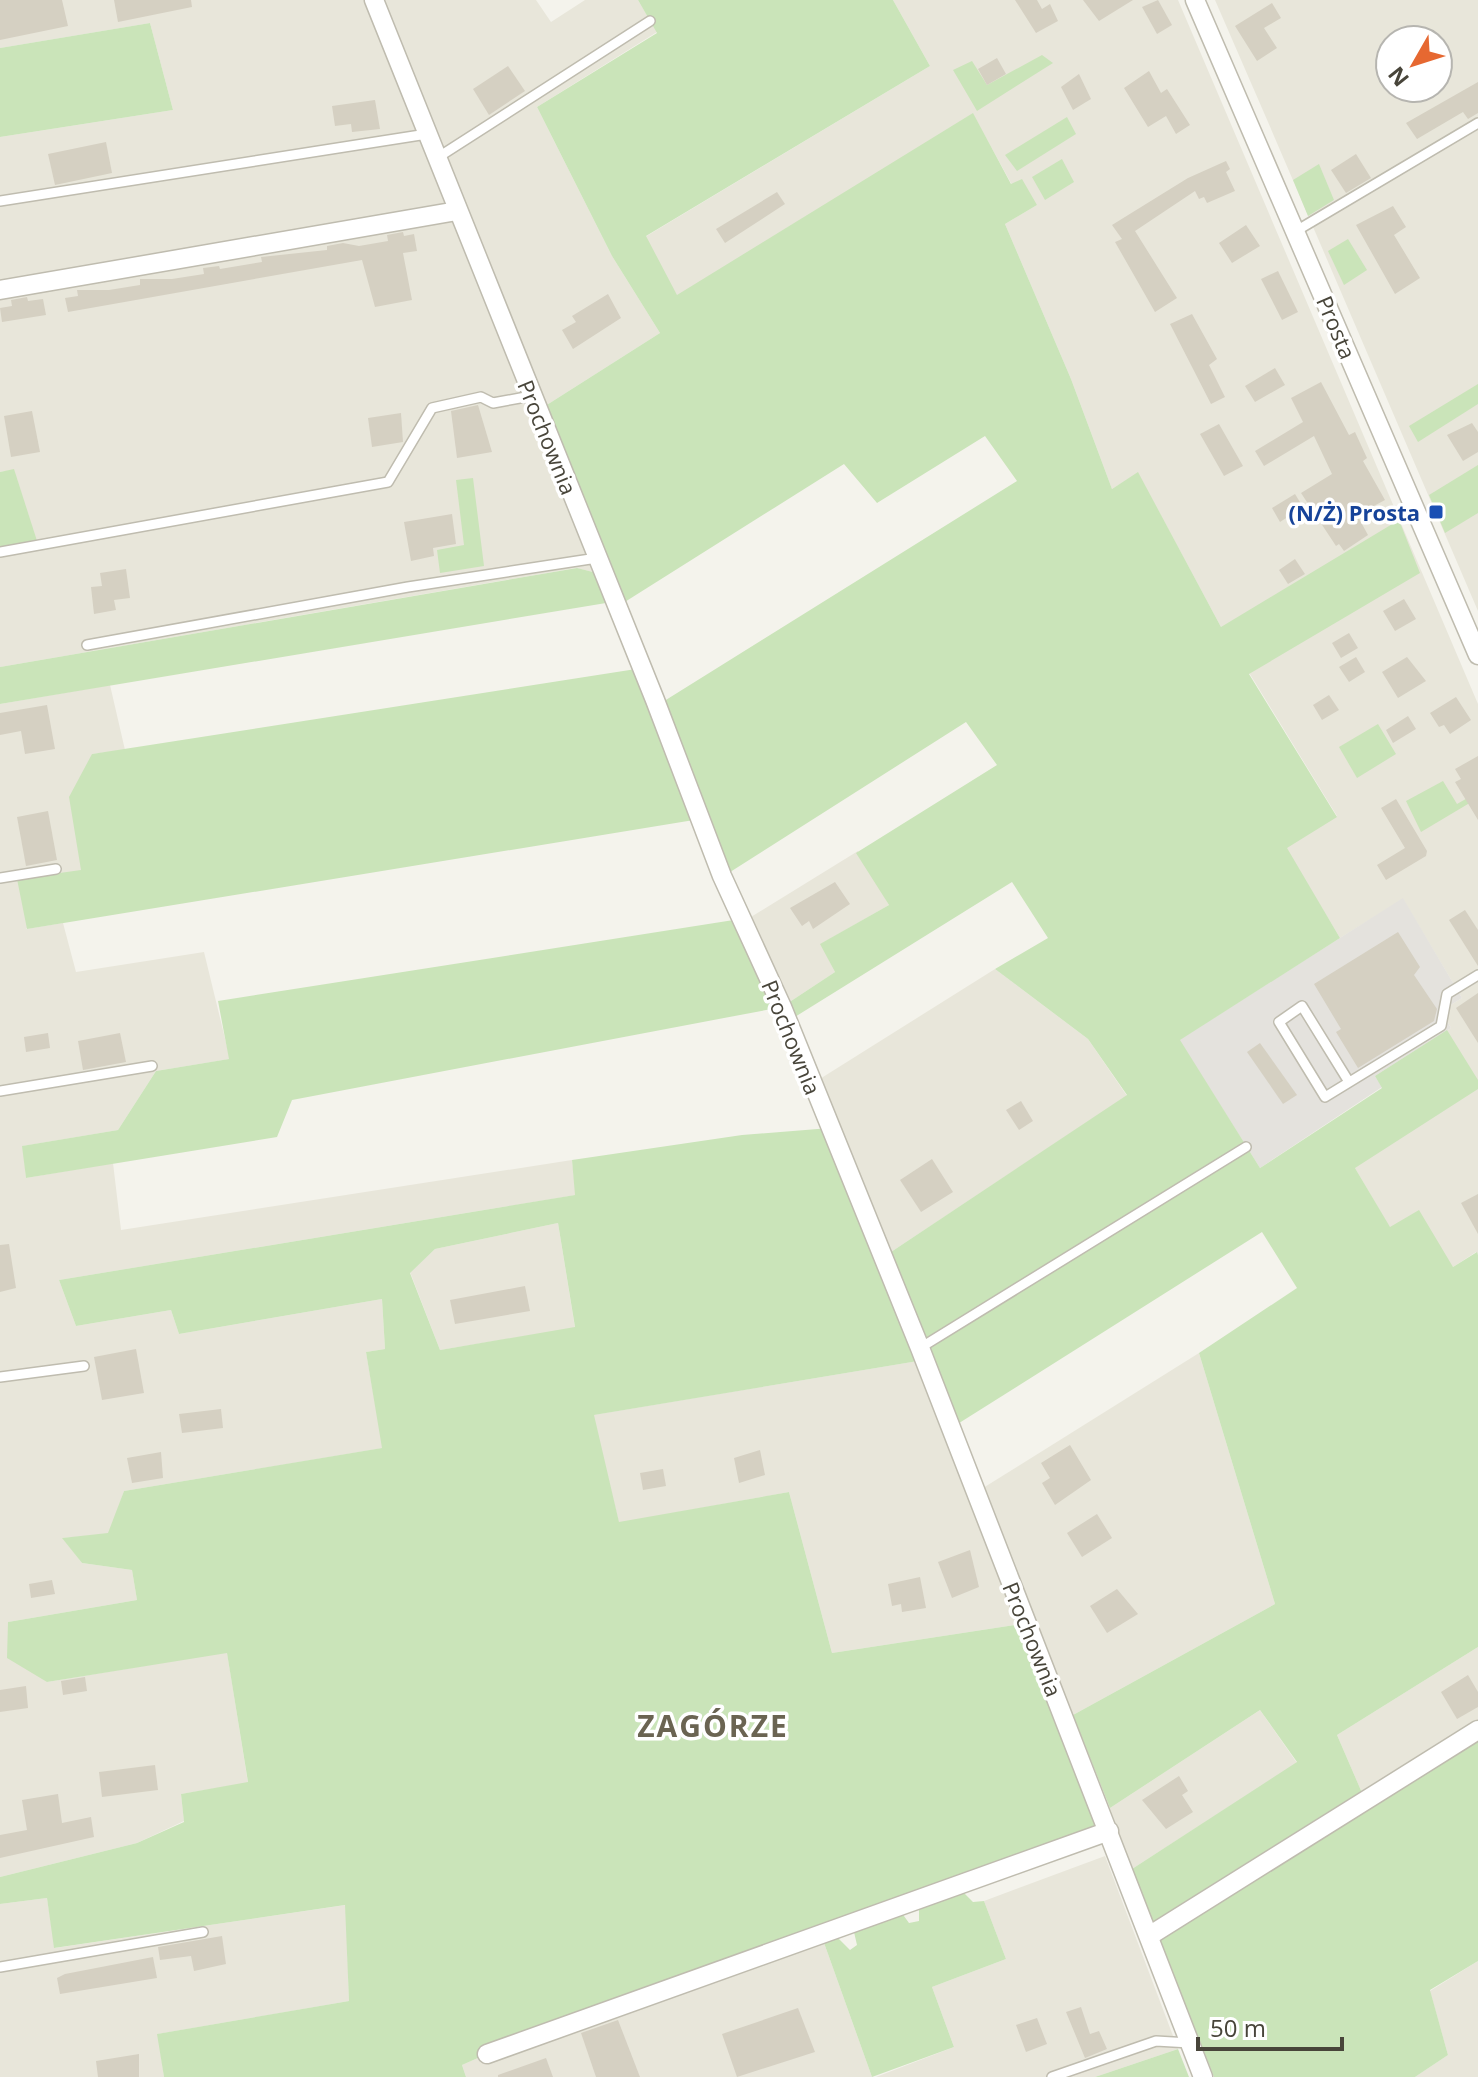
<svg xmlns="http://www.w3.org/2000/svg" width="1478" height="2077" font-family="'Open Sans',sans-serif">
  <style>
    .residential { fill: #e8e6da; fill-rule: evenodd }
    .industrial { fill: #e4e2dd }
    .green { fill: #cae4b9; fill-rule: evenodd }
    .building { fill: #d5d0c2 }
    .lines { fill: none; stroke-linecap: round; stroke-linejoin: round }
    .service-casing { stroke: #bfbcaf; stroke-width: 12 }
    .minor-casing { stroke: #bfbcaf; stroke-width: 21 }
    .service { stroke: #fff; stroke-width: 9 }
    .minor { stroke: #fff; stroke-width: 18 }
    .transit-dot { fill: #1a4fb4; stroke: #fff; stroke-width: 3 }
    .labels { text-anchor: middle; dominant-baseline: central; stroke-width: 7; stroke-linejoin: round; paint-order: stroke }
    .street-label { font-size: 22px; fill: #48453a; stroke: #fff }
    .transit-label { font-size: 22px; font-weight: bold; fill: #164399; stroke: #fff; text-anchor: end }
    .district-label { font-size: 30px; font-weight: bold; letter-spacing: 2px; fill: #6a6452; stroke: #fff }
  </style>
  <rect width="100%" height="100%" fill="#f4f3ec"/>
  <!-- residential -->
  <g class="residential">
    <polygon points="0,0 365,0 593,572 576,568 0,667 0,552 14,470 0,472 0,137 173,110 150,23 0,48"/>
    <polygon points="383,0 536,0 551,22 585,0 638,0 657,32 537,107 612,256 660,333 542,408"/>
    <polygon points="893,0 1178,0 1478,704 1478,1255 1476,1252 1453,1267 1390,1228 1355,1168 1382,1087 1375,1076 1451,1028 1441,1011 1462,998 1403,899 1340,938 1286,848 1337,816 1221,627 1138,473 1112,489 1071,379 1005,224 1037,205 1012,185 973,114 677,296 645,237 930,66"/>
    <path d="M1215 0H1478V611L1268 122ZM1390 40H1438V88H1390Z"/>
    <polygon points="110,685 125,750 92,754 81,870 26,929 63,923 76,972 204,952 230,1059 156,1071 118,1130 23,1146 26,1178 113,1163 121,1230 572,1160 576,1195 59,1280 76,1326 171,1310 179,1334 382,1299 385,1349 366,1352 383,1448 124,1491 109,1534 63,1538 82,1563 132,1570 137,1600 8,1622 47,1682 227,1652 248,1783 181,1794 184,1821 137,1843 0,1877 0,704"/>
    <polygon points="858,851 889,905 821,944 835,972 785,1005 746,920"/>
    <polygon points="995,969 1088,1039 1127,1096 891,1252 815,1082"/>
    <polygon points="558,1223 575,1328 440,1350 410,1272 435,1249"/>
    <polygon points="1199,1353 1275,1604 1073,1715 983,1488"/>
    <polygon points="924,1360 1027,1623 832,1653 789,1492 619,1523 593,1415"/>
    <polygon points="1478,1647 1478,1741 1369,1809 1337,1735"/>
    <polygon points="1260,1710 1297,1763 1132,1869 1110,1808"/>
    <polygon points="1105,1856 1178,2049 1095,2077 876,2077 954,2047 932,1987 1006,1959 984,1901"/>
    <polygon points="47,1898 55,1948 346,1905 349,2001 158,2034 164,2077 0,2077 0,1904"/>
    <polygon points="823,1940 872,2077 466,2077 462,2065 487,2054 514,2051 631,2012"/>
    <polygon points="1478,1961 1478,2077 1415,2077 1448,2055 1430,1991"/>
  </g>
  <!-- industrial -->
  <polygon class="industrial" points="1403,898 1462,998 1441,1011 1451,1028 1375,1076 1382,1087 1260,1168 1179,1040"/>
  <!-- green -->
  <g class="green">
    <polygon points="638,0 893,0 930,66 646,236 677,295 973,113 1011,184 1022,179 1037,205 1005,224 1071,379 1112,489 1138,472 1221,627 1399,520 1420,573 1249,674 1337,817 1287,848 1340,938 1180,1040 1260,1168 1382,1088 1375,1076 1447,1030 1478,1080 1478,1089 1355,1168 1390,1227 1419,1210 1453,1267 1477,1252 1478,1255 1478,1647 1337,1735 1369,1809 1478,1741 1478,1961 1430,1990 1448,2055 1415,2077 1214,2077 1132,1869 1297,1762 1260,1710 1110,1808 1073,1715 1275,1604 1199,1353 1297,1288 1262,1232 956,1425 891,1252 1127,1095 1088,1039 995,969 1048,938 1012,882 790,1020 785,1005 835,972 820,944 889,905 856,853 997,765 966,722 727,874 661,703 1017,481 985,436 877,503 844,464 620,605 542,408 660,333 612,256 537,107 657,33"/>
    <polygon points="150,23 173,110 0,137 0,48"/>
    <polygon points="1042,55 1053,63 977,111 953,70 972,61 987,85"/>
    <polygon points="1067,117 1076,134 1017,171 1005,155"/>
    <polygon points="1062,159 1074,182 1045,200 1032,177"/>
    <polygon points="1319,164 1334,200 1308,216 1293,180"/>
    <polygon points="1348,239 1367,270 1344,285 1328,251"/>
    <polygon points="1478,384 1478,404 1418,442 1409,426"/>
    <polygon points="1478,465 1478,513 1445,533 1429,495"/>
    <polygon points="14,469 38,544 0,552 0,472"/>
    <polygon points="473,478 484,566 440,573 437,550 464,545 456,480"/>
    <polygon points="577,568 593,572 606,603 0,704 0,667"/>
    <polygon points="636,669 700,819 27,929 17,879 81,870 69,797 92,754"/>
    <polygon points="1378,724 1396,754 1357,778 1339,747"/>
    <polygon points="1443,781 1457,804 1478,792 1478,798 1421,832 1406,801"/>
    <polygon points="740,919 782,1007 292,1100 277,1137 26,1178 22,1146 118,1130 156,1071 229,1059 218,1001"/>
    <path d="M830 1128 924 1360 594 1415 619 1522 789 1492 832 1653 1027 1623 1109 1831 487 2054 462 2065 466 2077H164L157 2034 349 2001 345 1905 54 1948 47 1898 0 1904V1877L137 1843 184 1822 181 1794 248 1782 227 1653 47 1682 7 1658 8 1622 137 1600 132 1570 82 1563 62 1538 108 1533 124 1491 382 1448 366 1352 385 1349 382 1299 179 1334 171 1310 76 1326 59 1280 575 1195 572 1160 742 1135ZM558 1223 575 1327 440 1350 410 1273 435 1249Z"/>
    <polygon points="964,1893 973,1902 984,1901 1006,1959 932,1987 954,2047 872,2077 823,1940 837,1937 850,1950 857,1945 854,1932 901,1912 909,1923 919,1921 919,1908"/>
    <polygon points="1178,2049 1189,2077 1095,2077"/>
  </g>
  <!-- building -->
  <g class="building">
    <polygon points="0,0 62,0 68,26 0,40"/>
    <polygon points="114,0 191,0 192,7 118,22"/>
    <polygon points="1015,0 1037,0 1042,9 1050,4 1058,21 1036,33"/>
    <polygon points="1083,0 1133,0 1099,21"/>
    <polygon points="1158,0 1172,25 1157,34 1142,7"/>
    <polygon points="1272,3 1281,18 1264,28 1277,48 1257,61 1235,26"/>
    <polygon points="997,58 1006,74 987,85 978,69"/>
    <polygon points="508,66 525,91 489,115 473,89"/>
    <polygon points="1149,71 1161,93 1167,89 1190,125 1176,134 1166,116 1148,127 1124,88"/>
    <polygon points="1079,74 1091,99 1073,110 1061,87"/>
    <polygon points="1478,82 1478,113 1468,119 1463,112 1417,139 1406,123"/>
    <polygon points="375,100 380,129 352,132 351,124 335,126 332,106"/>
    <polygon points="106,142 112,173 55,185 48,154"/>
    <polygon points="1356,154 1371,178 1346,193 1331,170"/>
    <polygon points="1226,161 1230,169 1226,172 1235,191 1207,203 1204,197 1199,199 1195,191 1135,231 1177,298 1155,312 1115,242 1122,239 1112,225 1188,178"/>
    <polygon points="777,192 785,204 725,243 716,229"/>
    <polygon points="1393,206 1406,227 1394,235 1420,278 1395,294 1356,225"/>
    <polygon points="1246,225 1260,246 1232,263 1219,243"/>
    <polygon points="403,232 404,236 414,234 417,251 403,253 412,300 375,307 362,260 68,312 65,298 78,296 77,290 109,290 140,285 140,279 172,279 204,274 203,268 219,266 220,269 262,262 261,257 327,250 327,246 343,243 359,246 388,241 387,235"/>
    <polygon points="1278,271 1298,312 1282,320 1261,279"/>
    <polygon points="608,294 621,318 573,349 562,330 576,322 572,316"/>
    <polygon points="27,297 28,301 43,299 46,315 2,322 0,308 12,306 11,300"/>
    <polygon points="1192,314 1217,359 1209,365 1225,397 1211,404 1170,324"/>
    <polygon points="1275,368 1285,385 1255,402 1245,386"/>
    <polygon points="1321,382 1349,435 1355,432 1367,458 1363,461 1385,500 1357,515 1368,535 1344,551 1339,544 1336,546 1301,493 1332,474 1314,436 1264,466 1255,451 1303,422 1291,398"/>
    <polygon points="478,405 492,452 457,458 451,411"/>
    <polygon points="32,411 40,452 11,457 4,416"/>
    <polygon points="401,413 403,442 372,447 368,418"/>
    <polygon points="1472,423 1478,432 1478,452 1463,461 1447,435"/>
    <polygon points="1219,424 1243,466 1224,476 1200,434"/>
    <polygon points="1295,494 1303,507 1280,522 1272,508"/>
    <polygon points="452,514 456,544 433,548 434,556 411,561 404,522"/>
    <polygon points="1295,559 1305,574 1288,584 1279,570"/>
    <polygon points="126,569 130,598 114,600 116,610 94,614 91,587 102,586 100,573"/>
    <polygon points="1404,599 1416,619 1395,631 1383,611"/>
    <polygon points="1349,633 1358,648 1341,658 1332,643"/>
    <polygon points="1356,657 1365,672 1349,682 1339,667"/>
    <polygon points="1407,657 1426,681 1398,698 1382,672"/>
    <polygon points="1329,695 1339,710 1322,720 1313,705"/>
    <polygon points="1456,697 1471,720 1450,734 1444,725 1439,727 1430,713"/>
    <polygon points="47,705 55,749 25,754 21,731 0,735 0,713"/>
    <polygon points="1408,716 1416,729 1393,743 1386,730"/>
    <polygon points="1478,756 1478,820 1455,782 1461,779 1455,769"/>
    <polygon points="1396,799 1427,851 1426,856 1386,880 1377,865 1405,848 1381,808"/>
    <polygon points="48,811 57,860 26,866 17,817"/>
    <polygon points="835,882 850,904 813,929 809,921 802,926 790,908"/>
    <polygon points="1465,910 1478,930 1478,966 1449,920"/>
    <polygon points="1398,932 1420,967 1414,975 1437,1009 1434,1021 1358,1068 1336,1032 1341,1029 1314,984"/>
    <polygon points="1478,993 1478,1043 1456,1008"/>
    <polygon points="48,1033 50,1048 26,1052 24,1037"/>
    <polygon points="120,1033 126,1062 83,1070 78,1041"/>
    <polygon points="1260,1043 1297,1095 1283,1104 1247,1052"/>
    <polygon points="1021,1101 1033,1121 1019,1130 1006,1110"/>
    <polygon points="932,1159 953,1192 921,1212 900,1180"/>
    <polygon points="1478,1194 1478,1234 1461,1203"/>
    <polygon points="9,1244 16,1288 0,1292 0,1245"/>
    <polygon points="525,1286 530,1311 455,1324 450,1300"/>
    <polygon points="136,1349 144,1393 102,1400 94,1357"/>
    <polygon points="221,1409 223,1428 182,1433 179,1414"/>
    <polygon points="1070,1445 1091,1480 1055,1505 1042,1483 1050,1478 1041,1463"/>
    <polygon points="760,1450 765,1475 739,1483 734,1458"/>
    <polygon points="161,1452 163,1478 132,1483 127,1458"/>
    <polygon points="663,1469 666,1486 643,1490 640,1473"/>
    <polygon points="1097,1514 1112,1538 1082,1557 1067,1533"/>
    <polygon points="970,1550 979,1587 952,1598 938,1562"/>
    <polygon points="920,1577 926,1608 902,1612 901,1604 892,1606 888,1584"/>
    <polygon points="52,1580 55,1594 31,1598 29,1584"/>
    <polygon points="1117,1589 1138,1614 1107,1633 1090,1606"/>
    <polygon points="1468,1675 1478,1692 1478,1707 1457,1719 1441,1692"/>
    <polygon points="85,1677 87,1691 63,1695 61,1681"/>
    <polygon points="26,1686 28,1708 0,1712 0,1690"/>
    <polygon points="155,1765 158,1790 102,1797 99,1772"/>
    <polygon points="1179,1776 1188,1791 1182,1795 1193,1812 1166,1829 1142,1800"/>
    <polygon points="58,1794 62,1823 91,1817 94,1837 0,1858 0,1835 27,1830 22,1800"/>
    <polygon points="222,1936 226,1964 194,1971 191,1956 160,1960 158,1947"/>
    <polygon points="153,1957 157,1978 60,1994 57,1978 65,1974"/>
    <polygon points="1081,2007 1090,2034 1099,2031 1107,2049 1085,2058 1066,2012"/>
    <polygon points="798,2008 815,2052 737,2077 722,2034"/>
    <polygon points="1037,2018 1047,2044 1026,2052 1016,2025"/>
    <polygon points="618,2020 640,2077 596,2077 581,2033"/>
    <polygon points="139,2054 139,2077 98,2077 96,2061"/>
    <polygon points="546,2058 553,2077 498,2077 498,2075"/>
  </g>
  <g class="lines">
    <!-- service casing -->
    <g class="service-casing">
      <g id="service">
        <polyline points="437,158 650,21"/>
        <polyline points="0,201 427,134"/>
        <polyline points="1296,231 1478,123"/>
        <polyline points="0,552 388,482 432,408 481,397 493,403 531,396"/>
        <polyline points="87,645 408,587 597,558"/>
        <polyline points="0,878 56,869"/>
        <polyline points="1349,1082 1302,1006 1279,1022 1325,1097 1441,1026 1447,994 1478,975"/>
        <polyline points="0,1091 152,1066"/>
        <polyline points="920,1348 1246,1147"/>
        <polyline points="0,1377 84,1366"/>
        <polyline points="0,1967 203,1932"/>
        <polyline points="1052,2077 1156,2041 1190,2043"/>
      </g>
    </g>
    <!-- minor casing -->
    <g class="minor-casing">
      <g id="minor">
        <polyline points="374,0 655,700 722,876 782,1007 920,1348 1203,2077"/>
        <polyline points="1195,0 1478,655"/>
        <polyline points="0,290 457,211"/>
        <polyline points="1149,1936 1478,1730"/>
        <polyline points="487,2054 1109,1831"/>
      </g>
    </g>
    <!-- service -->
    <use href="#service" class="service"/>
    <!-- minor -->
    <use href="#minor" class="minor"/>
  </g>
  <!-- markers -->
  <rect class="transit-dot" x="1428" y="504" width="16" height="16" rx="4"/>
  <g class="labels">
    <!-- street labels -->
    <g class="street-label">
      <text transform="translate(1337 327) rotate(67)">Prosta</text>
      <text transform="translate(548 437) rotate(68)">Prochownia</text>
      <text transform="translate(792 1037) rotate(68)">Prochownia</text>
      <text transform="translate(1033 1639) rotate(68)">Prochownia</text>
    </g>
    <!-- transit labels -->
    <g class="transit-label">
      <text x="1420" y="512">(N/Ż) Prosta</text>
    </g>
    <!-- district labels -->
    <g class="district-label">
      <text x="713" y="1725">ZAGÓRZE</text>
    </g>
  </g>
  <!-- north arrow -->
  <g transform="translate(1414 64) rotate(231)"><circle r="38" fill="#ffffff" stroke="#b6b5b0" stroke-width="2"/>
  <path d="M0-6L14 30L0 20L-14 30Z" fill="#e66831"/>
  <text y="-12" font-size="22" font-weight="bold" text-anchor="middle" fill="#48453a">N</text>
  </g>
  <!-- scale -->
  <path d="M1198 2037v12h144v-12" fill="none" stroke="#48453a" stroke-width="4"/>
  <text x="1210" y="2037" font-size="24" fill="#48453a" stroke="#ffffff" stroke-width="6" paint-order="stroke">50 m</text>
</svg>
